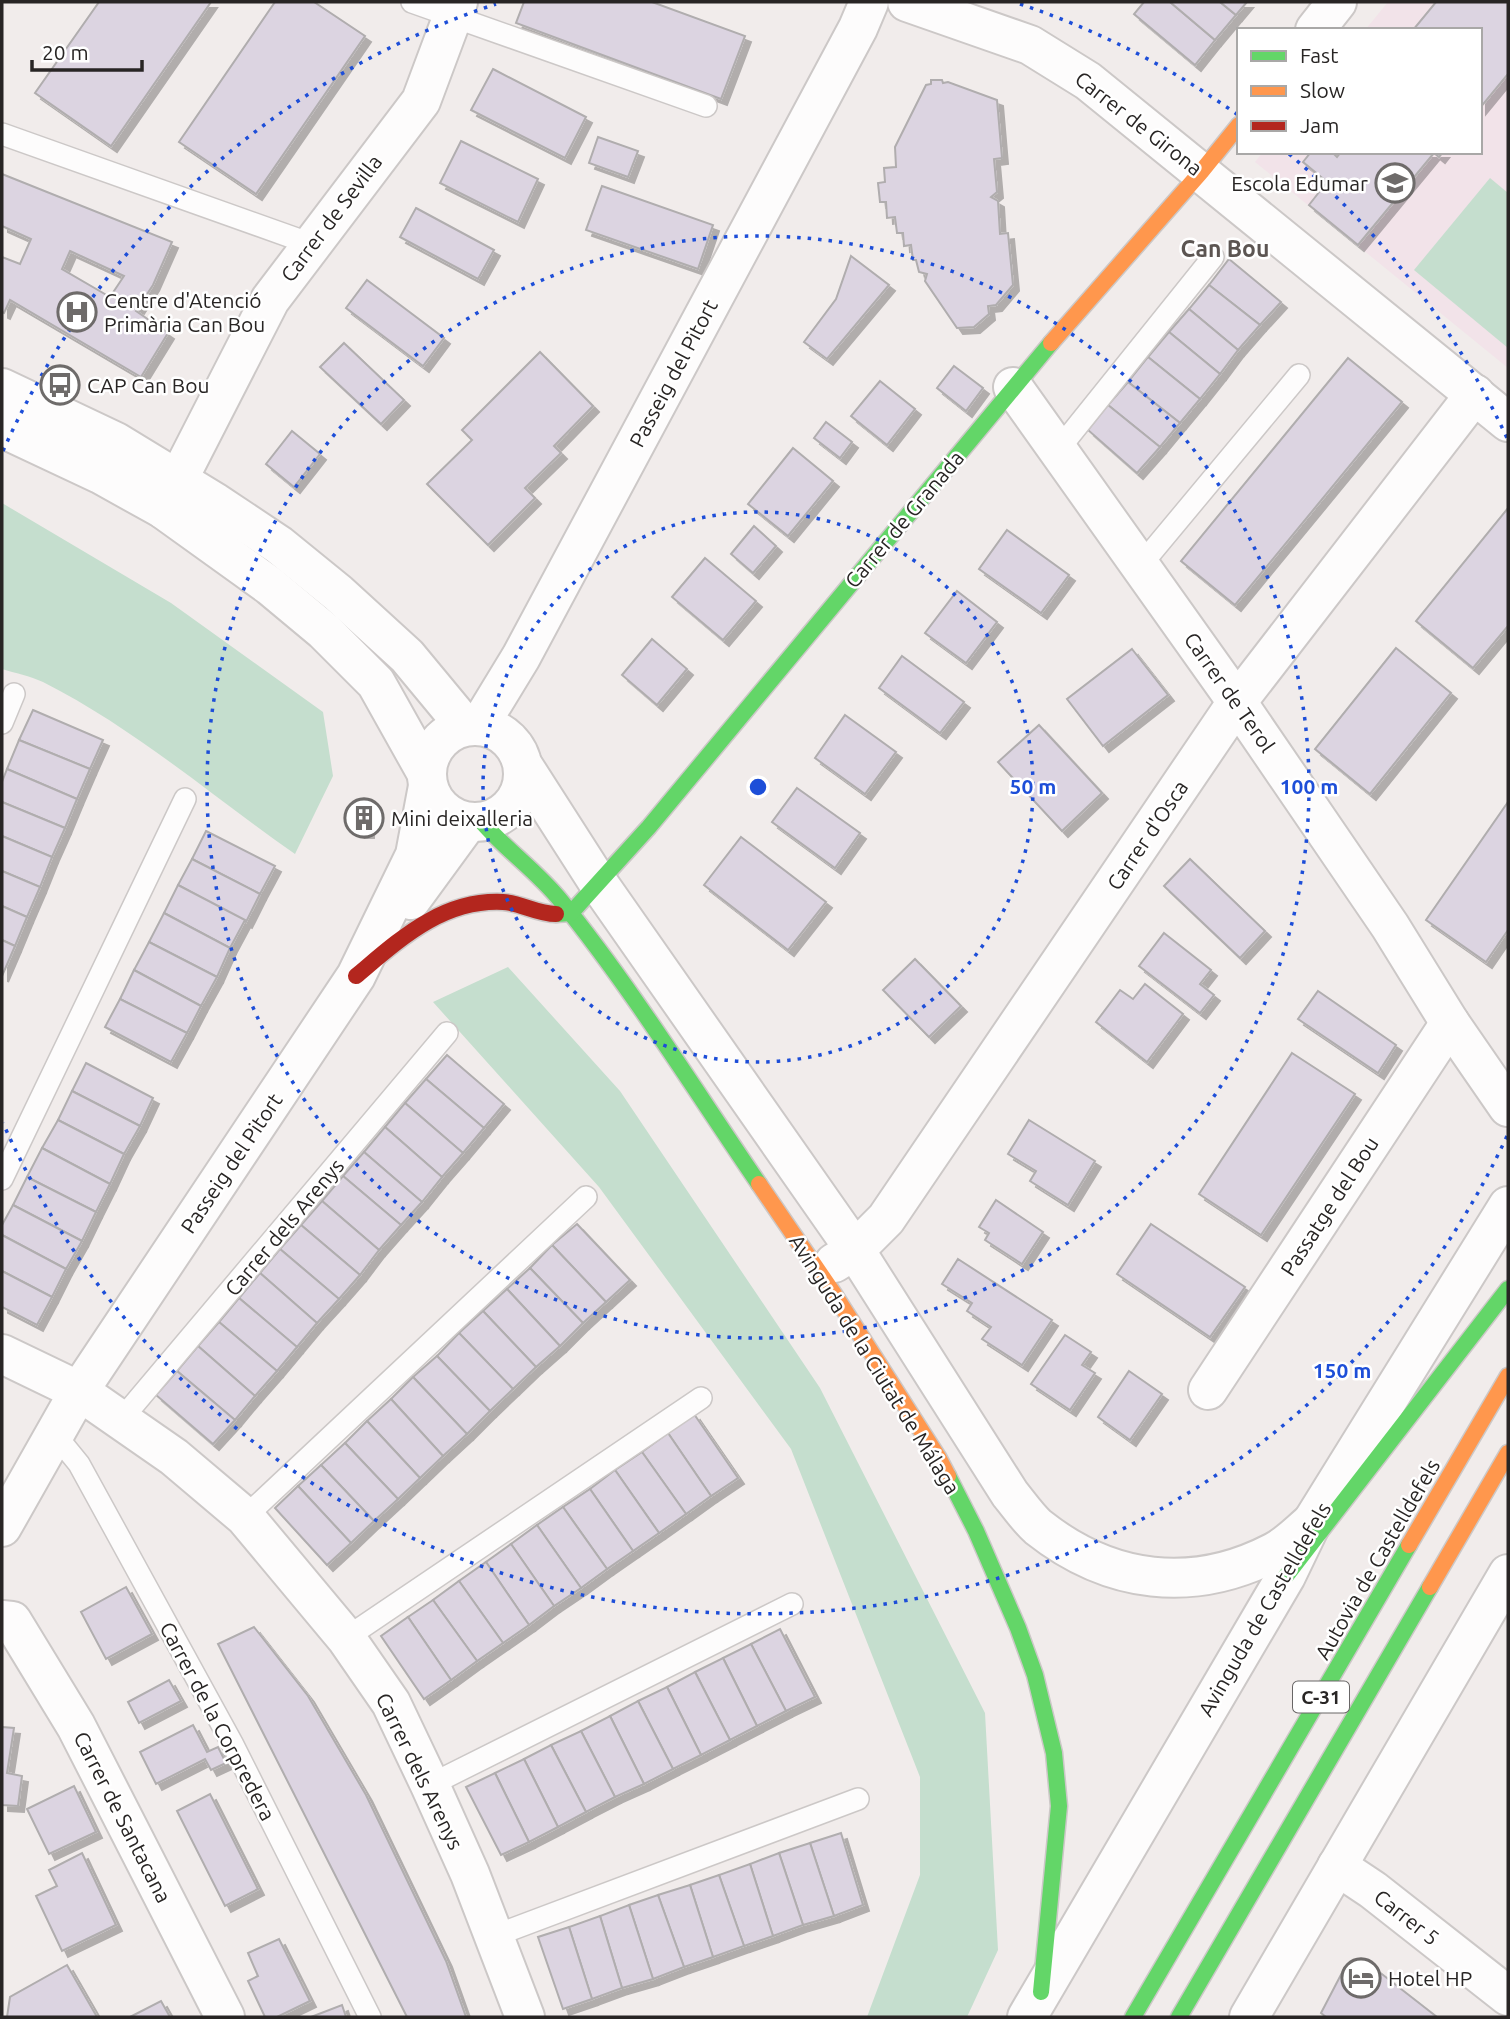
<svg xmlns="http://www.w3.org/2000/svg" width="1510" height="2019" font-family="Ubuntu,sans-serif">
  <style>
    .education { fill: #f2e3e9 }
    .green { fill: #c5dece }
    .building { fill: #dcd4e1; stroke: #b0adae; stroke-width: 2; fill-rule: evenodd; filter: url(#shadow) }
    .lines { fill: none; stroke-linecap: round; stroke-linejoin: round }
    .lane-casing { stroke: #ccc8c7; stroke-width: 24 }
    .street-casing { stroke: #ccc8c7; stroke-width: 42 }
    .fast-casing { stroke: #ccc8c7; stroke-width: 19 }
    .slow-casing { stroke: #ccc8c7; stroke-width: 19 }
    .jam-casing { stroke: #ccc8c7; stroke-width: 19 }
    .lane { stroke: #fdfcfc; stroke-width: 21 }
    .street { stroke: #fdfcfc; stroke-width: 38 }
    .fast { stroke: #63d668; stroke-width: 16 }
    .slow { stroke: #ff974d; stroke-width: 16 }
    .jam { stroke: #b3261e; stroke-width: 16 }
    .ring { fill: none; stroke: #1d4ed8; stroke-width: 3.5; stroke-dasharray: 3.5 7 }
    .labels { text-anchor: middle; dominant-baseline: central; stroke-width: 5; stroke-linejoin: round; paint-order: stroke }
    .shield { fill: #fff; stroke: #686666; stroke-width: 2 }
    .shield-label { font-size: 19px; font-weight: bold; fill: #282524 }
    .street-label { font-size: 21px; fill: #282524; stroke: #fff }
    .poi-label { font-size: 21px; fill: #282524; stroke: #fff; text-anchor: start }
    .neighbourhood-label { font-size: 23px; font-weight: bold; fill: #5c5552; stroke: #fff }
    .centre { fill: #1d4ed8; stroke: #fff; stroke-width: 3.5 }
    .ring-label { font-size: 21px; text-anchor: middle; font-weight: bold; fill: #1d4ed8; stroke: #fff; stroke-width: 5; stroke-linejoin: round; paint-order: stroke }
  </style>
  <defs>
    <filter id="shadow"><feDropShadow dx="6" dy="6" stdDeviation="0" flood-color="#0004"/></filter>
  </defs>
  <rect width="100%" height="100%" fill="#f1eceb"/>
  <!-- education -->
  <polygon class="education" points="1388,2 1508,2 1508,368 1255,162 1263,152 1480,152 1480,30 1365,30"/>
  <!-- green -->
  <g class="green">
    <polygon points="1490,178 1508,193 1508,348 1414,270"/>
    <path d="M2 503 171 603 323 712 333 776 295 854C212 796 134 728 43 682 30 676 15 673 2 669Z"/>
    <polygon points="508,967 620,1091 820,1388 985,1713 998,1950 967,2017 867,2017 920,1875 920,1777 791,1449 599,1187 433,1002"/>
  </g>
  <!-- building -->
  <g class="building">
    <polygon points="99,2 211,2 111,146 35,93"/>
    <polygon points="275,2 314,2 365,36 256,194 179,142"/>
    <polygon points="524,2 652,2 745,36 721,99 516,23"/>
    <polygon points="1144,2 1170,2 1215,40 1195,65 1134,14"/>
    <polygon points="1170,2 1220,2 1236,15 1215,40"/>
    <polygon points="1220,2 1247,2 1236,15"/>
    <polygon points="1436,2 1508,2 1508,74 1480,108 1480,30 1413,30"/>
    <polygon points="493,69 586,117 565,158 471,110"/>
    <polygon points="931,80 942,80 943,83 948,82 997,100 1002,158 994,159 997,192 991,197 998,201 1000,234 1008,233 1013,285 996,305 988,306 989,314 974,327 957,328 925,281 927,274 919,272 916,260 913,260 911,245 904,246 903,233 897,233 895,217 887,218 886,202 880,202 878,183 885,182 884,168 896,167 895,147 926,85 931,84"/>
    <polygon points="598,137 638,151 628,177 589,163"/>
    <polygon points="461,141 538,179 518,222 440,183"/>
    <polygon points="1311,152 1332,152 1337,157 1341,152 1443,152 1439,157 1434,153 1358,245 1309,205 1327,182 1303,162"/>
    <path d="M2 174 172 242 153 285 136 311 168 333 141 377 10 300 4 313 2 312V257L20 264 31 239 2 226ZM70 251 124 276 110 297 62 269Z"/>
    <polygon points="602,186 713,225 698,269 586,230"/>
    <polygon points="416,208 494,250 478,279 400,237"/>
    <polygon points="851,256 889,285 827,359 804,342 836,299"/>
    <polygon points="1229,259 1281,302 1260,325 1209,285"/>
    <polygon points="367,280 444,338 423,366 346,308"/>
    <polygon points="1209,285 1260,325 1238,350 1189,309"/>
    <polygon points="1189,309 1238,350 1220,374 1169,332"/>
    <polygon points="1169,332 1220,374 1200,399 1148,357"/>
    <polygon points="344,343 404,400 381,424 320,367"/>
    <polygon points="540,352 593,406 554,446 561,453 525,488 535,498 488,545 427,484 472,440 462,430"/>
    <polygon points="1148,357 1200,399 1180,423 1128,382"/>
    <polygon points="1348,358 1402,402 1235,605 1181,561"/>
    <polygon points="954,366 983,388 966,411 937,388"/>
    <polygon points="880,381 915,409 887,445 851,416"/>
    <polygon points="1128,382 1180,423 1160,447 1108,405"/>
    <polygon points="1108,405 1160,447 1137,473 1088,430"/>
    <polygon points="826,422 852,442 840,458 814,438"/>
    <polygon points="292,431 320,454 294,487 266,464"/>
    <polygon points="793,448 833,481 788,536 748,504"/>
    <polygon points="1508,508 1508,626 1473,668 1416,621"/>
    <polygon points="754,526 776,546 753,573 731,554"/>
    <polygon points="1007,530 1069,575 1041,613 979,569"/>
    <polygon points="705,558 756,601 723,640 672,597"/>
    <polygon points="957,591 997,622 966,663 925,633"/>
    <polygon points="652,639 687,669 657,705 622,675"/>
    <polygon points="1396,648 1451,693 1370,794 1315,749"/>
    <polygon points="1132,649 1168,695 1103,746 1067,699"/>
    <polygon points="902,656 964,702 940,733 879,688"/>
    <polygon points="33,710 103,740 90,769 19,740"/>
    <polygon points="845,715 896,752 865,794 815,758"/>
    <polygon points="1039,725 1102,793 1062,831 998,762"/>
    <polygon points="19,740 90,769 77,799 7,769"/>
    <polygon points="7,769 77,799 65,828 2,802 2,782"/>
    <polygon points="797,788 860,833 835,868 772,822"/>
    <polygon points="2,802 65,828 52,857 2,836"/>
    <polygon points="1508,802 1508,930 1486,962 1426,920"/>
    <polygon points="361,805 369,805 368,832 359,832"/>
    <polygon points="206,831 275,866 260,894 192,859"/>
    <polygon points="2,836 52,857 40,887 2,871"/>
    <polygon points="741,837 826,902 788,950 704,885"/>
    <polygon points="192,859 260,894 246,922 178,885"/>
    <polygon points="1190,859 1265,931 1240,958 1164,886"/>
    <polygon points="2,871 40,887 27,917 2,906"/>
    <polygon points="178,885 245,920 230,948 164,913"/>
    <polygon points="2,906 27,917 15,946 2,940"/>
    <polygon points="164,913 230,948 217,977 149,942"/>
    <polygon points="1164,933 1211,970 1200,984 1214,995 1200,1013 1139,966"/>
    <polygon points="2,940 15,946 2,976"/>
    <polygon points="149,942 217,977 201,1006 134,970"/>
    <polygon points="915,959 961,1006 929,1037 883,990"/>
    <polygon points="134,970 201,1006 187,1033 120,999"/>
    <polygon points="1145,984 1183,1014 1147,1062 1096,1022 1120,990 1133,999"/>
    <polygon points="1318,991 1396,1045 1378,1073 1298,1019"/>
    <polygon points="120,999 187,1033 171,1062 105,1027"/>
    <polygon points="1292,1053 1355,1094 1261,1235 1199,1194"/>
    <polygon points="447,1055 504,1104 484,1128 426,1079"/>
    <polygon points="86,1063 153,1098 140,1126 72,1091"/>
    <polygon points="426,1079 484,1128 463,1153 405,1103"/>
    <polygon points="72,1091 140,1126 124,1154 58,1120"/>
    <polygon points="405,1103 463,1153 442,1177 385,1127"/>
    <polygon points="58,1120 124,1154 110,1184 42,1148"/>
    <polygon points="1029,1120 1095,1161 1068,1205 1030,1181 1036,1171 1008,1154"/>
    <polygon points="385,1127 442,1177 422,1202 364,1152"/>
    <polygon points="42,1148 110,1184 96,1212 27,1177"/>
    <polygon points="364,1152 422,1202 401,1225 343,1176"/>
    <polygon points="343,1176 401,1225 379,1250 322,1201"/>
    <polygon points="27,1177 96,1212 82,1241 13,1205"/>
    <polygon points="996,1200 1043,1232 1022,1264 985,1240 989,1233 979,1227"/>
    <polygon points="322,1201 379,1250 360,1275 301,1225"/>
    <polygon points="13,1205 82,1241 66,1269 2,1235 2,1225"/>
    <polygon points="577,1224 630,1280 606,1302 552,1245"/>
    <polygon points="1151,1224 1245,1287 1210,1337 1117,1274"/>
    <polygon points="301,1225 360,1275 339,1299 280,1249"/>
    <polygon points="2,1235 66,1269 52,1297 2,1271"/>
    <polygon points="552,1245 606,1302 583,1323 530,1268"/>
    <polygon points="280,1249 339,1299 317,1323 260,1273"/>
    <polygon points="958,1259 1052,1320 1022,1365 982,1339 991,1327 967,1311 972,1303 942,1284"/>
    <polygon points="530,1268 583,1323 560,1346 507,1289"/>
    <polygon points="2,1271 52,1297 37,1325 2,1307"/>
    <polygon points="260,1273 317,1323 297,1347 239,1298"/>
    <polygon points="507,1289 560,1346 536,1367 483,1311"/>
    <polygon points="239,1298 297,1347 277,1371 219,1322"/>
    <polygon points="483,1311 536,1367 513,1389 459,1333"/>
    <polygon points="219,1322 277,1371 255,1396 198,1346"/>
    <polygon points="459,1333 513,1389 490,1411 437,1356"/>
    <polygon points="1065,1335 1091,1352 1082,1365 1095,1373 1070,1410 1031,1384"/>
    <polygon points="198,1346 255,1396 235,1420 177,1371"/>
    <polygon points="437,1356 490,1411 467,1434 413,1377"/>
    <polygon points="177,1371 235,1420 213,1444 156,1395"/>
    <polygon points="1129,1371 1162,1394 1130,1440 1098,1417"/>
    <polygon points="413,1377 467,1434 443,1456 391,1399"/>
    <polygon points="391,1399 443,1456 420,1478 367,1421"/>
    <polygon points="694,1414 738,1478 711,1496 668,1433"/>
    <polygon points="367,1421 420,1478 398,1499 345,1443"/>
    <polygon points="668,1433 711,1496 686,1514 642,1452"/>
    <polygon points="345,1443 398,1499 374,1521 321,1465"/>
    <polygon points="642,1452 686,1514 659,1533 615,1470"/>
    <polygon points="321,1465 374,1521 351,1543 298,1486"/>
    <polygon points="615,1470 659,1533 633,1551 590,1489"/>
    <polygon points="298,1486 351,1543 327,1565 275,1508"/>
    <polygon points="590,1489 633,1551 607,1569 563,1507"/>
    <polygon points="563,1507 607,1569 581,1588 537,1525"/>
    <polygon points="537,1525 581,1588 554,1606 511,1544"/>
    <polygon points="511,1544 554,1606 529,1625 486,1562"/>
    <polygon points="486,1562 529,1625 503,1643 459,1581"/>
    <polygon points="459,1581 503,1643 477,1661 433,1600"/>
    <polygon points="126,1587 152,1634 106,1659 81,1612"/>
    <polygon points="433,1600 477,1661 451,1680 408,1617"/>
    <polygon points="408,1617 451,1680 424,1699 381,1636"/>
    <polygon points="254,1627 308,1696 366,1795 446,1961 466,2017 407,2017 218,1644"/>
    <polygon points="780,1629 815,1697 786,1711 751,1644"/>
    <polygon points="751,1644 786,1711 757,1726 723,1658"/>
    <polygon points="723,1658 757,1726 730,1740 695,1672"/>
    <polygon points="695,1672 730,1740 701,1755 667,1687"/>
    <polygon points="169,1680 181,1701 139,1723 128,1702"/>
    <polygon points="667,1687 701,1755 673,1769 638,1701"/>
    <polygon points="638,1701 673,1769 644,1784 610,1716"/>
    <polygon points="610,1716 644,1784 615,1797 581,1731"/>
    <polygon points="193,1725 207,1752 218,1747 226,1763 211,1770 205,1759 156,1784 140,1752"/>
    <polygon points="2,1727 14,1728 7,1773 22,1776 18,1806 2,1805"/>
    <polygon points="581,1731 615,1797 586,1812 551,1745"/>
    <polygon points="551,1745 586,1812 558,1827 524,1759"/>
    <polygon points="524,1759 558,1827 529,1842 495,1773"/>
    <polygon points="495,1773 529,1842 501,1855 466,1787"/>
    <polygon points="74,1786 96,1832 49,1854 27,1809"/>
    <polygon points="210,1794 258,1889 225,1906 177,1811"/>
    <polygon points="841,1833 863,1905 834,1916 810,1843"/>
    <polygon points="810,1843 834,1916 803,1925 779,1853"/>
    <polygon points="82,1853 116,1925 62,1951 36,1896 57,1886 49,1870"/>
    <polygon points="779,1853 803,1925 773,1936 750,1864"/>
    <polygon points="750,1864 773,1936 744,1946 719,1875"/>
    <polygon points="719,1875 744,1946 713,1957 690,1885"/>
    <polygon points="690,1885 713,1957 684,1967 658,1895"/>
    <polygon points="658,1895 684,1967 653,1979 629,1905"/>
    <polygon points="629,1905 653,1979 622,1988 600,1916"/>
    <polygon points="600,1916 622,1988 592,1999 569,1927"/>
    <polygon points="569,1927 592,1999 563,2009 538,1937"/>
    <polygon points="279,1939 310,2001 277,2017 265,2017 248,1981 258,1976 248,1953"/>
    <polygon points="1369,1964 1437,2017 1326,2017 1321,2013 1345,1967"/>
    <polygon points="67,1965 97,2017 7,2017 10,1997"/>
    <polygon points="161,2001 170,2017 130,2017"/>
    <polygon points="342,2005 346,2017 311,2017"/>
  </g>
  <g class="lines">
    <!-- lane casing -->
    <g class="lane-casing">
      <g id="lane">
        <polyline points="412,2 706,106"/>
        <polyline points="2,134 311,244"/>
        <polyline points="1058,450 1213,257"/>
        <polyline points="1140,566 1299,375"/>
        <polyline points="2,723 14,694"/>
        <polyline points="2,1179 185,799"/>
        <polyline points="120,1421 447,1033"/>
        <polyline points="53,1432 79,1464 232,1743 370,2017"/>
        <polyline points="245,1517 586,1197"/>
        <polyline points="346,1638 701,1398"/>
        <polyline points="430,1785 792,1604"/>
        <polyline points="494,1936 858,1799"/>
      </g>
    </g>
    <!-- street casing -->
    <g class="street-casing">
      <g id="street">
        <polyline points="907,2 1030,45 1088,81 1508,422"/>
        <polyline points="1315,30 1337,2"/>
        <polyline points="1013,387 1237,702 1390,926 1450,1023 1508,1107"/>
        <polyline points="2,388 116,442 216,503 279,545 338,593 407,656 465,726"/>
        <polyline points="2,428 100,474 163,509 270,586 324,631 376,683 427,774"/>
        <polyline points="163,509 270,300 421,101 458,2"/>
        <circle cx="475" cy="774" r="48"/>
        <polyline points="479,726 521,657 858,28 869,2"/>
        <path d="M524 767 599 884 855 1250 1010 1494C1019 1505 1028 1518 1038 1527 1110 1584 1193 1594 1274 1552 1288 1545 1300 1532 1312 1522"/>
        <polyline points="411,900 468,822"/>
        <polyline points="834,1263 855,1250 886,1219 1237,702 1475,394"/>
        <polyline points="2,1354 79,1391 174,1457 245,1517 346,1638 391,1703 430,1785 470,1874 525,2017"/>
        <polyline points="1208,1390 1450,1023"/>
        <polyline points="2,1527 79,1391 356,976 415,855 428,786"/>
        <polyline points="2,1620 12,1621 76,1726 225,2017"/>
        <polyline points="1337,1866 1373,1890 1508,1996"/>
        <polyline points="1027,2017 1286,1576 1312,1522 1508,1206"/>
        <polyline points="1249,2017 1508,1574"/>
      </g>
    </g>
    <!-- fast casing -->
    <g class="fast-casing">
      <g id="fast">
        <path d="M482 822C506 850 537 871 561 901 633 990 694 1089 759 1184"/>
        <polyline points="556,914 571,913 649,827 1051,343"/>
        <polyline points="948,1476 976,1531 1018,1628 1035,1675 1054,1753 1059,1806 1041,1992"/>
        <polyline points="1286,1576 1508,1289"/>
        <polyline points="1133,2017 1409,1545"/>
        <polyline points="1179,2017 1430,1587"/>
      </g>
    </g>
    <!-- slow casing -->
    <g class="slow-casing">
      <g id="slow">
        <polyline points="1051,343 1201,172 1239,125"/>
        <polyline points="759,1184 834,1294 938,1457 948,1476"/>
        <polyline points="1409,1545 1508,1376"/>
        <polyline points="1430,1587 1508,1453"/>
      </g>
    </g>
    <!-- jam casing -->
    <g class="jam-casing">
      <path id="jam" d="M356 976C399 940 442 899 503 902 521 903 537 914 556 914"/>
    </g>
    <!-- lane -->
    <use href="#lane" class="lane"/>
    <!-- street -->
    <use href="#street" class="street"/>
    <!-- fast -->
    <use href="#fast" class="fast"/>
    <!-- slow -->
    <use href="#slow" class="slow"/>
    <!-- jam -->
    <use href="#jam" class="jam"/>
  </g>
  <!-- distance rings -->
  <g class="ring">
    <circle cx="758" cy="787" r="275"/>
    <circle cx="758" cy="787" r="551"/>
    <path d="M1507 1136A826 826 0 0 1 3 1123M3 451A826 826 0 0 1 496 4M1020 4A826 826 0 0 1 1238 115M1289 154A826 826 0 0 1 1507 438"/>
  </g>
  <!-- icons -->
  <defs>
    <g id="school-ring" transform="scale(2.0125)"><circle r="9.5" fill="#fff" stroke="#6e6b6a" stroke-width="1.5"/><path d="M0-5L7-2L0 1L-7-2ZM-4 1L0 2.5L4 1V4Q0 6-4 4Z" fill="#6e6b6a"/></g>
    <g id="hospital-ring" transform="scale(2.0125)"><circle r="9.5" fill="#fff" stroke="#6e6b6a" stroke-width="1.5"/><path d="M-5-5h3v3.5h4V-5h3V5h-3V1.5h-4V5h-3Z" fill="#6e6b6a"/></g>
    <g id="bus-ring" transform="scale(2.0125)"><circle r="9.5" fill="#fff" stroke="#6e6b6a" stroke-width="1.5"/><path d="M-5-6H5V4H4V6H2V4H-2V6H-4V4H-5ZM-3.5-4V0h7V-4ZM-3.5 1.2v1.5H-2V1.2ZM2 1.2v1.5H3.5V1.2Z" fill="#6e6b6a"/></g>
    <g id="building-ring" transform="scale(2.0125)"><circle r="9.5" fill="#fff" stroke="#6e6b6a" stroke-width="1.5"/><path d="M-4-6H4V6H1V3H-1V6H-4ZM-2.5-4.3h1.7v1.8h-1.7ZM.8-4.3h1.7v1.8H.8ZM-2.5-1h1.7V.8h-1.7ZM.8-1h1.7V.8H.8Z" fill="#6e6b6a"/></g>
    <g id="hotel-ring" transform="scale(2.0125)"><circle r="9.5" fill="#fff" stroke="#6e6b6a" stroke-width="1.5"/><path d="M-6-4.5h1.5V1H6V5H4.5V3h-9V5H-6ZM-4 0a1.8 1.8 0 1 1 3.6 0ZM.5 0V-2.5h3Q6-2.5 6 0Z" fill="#6e6b6a"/></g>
  </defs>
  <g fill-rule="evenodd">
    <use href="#school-ring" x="1395" y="183"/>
    <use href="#hospital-ring" x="77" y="312"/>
    <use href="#bus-ring" x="60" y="385"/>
    <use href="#building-ring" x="364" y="818"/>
    <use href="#hotel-ring" x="1361" y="1978"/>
  </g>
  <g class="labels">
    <!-- shield labels -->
    <rect class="shield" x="1293" y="1681.5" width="56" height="31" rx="5"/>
    <g class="shield-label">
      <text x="1321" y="1697">C-31</text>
    </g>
    <!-- street labels -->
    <g class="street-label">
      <text transform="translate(1139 123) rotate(38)">Carrer de Girona</text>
      <text transform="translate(331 218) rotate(-53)">Carrer de Sevilla</text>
      <text transform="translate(673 373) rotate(-62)">Passeig del Pitort</text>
      <text transform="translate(904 519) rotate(-50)">Carrer de Granada</text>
      <text transform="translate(1230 692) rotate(55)">Carrer de Terol</text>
      <text transform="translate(1147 835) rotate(-56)">Carrer d'Osca</text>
      <text transform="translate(231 1163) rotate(-56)">Passeig del Pitort</text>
      <text transform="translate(1329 1206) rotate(-57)">Passatge del Bou</text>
      <text transform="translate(284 1227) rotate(-50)">Carrer dels Arenys</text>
      <text transform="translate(875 1364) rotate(58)">Avinguda de la Ciutat de Málaga</text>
      <text transform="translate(1377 1559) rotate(-60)">Autovia de Castelldefels</text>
      <text transform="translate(1264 1609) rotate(-60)">Avinguda de Castelldefels</text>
      <text transform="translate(218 1721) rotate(62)">Carrer de la Corpredera</text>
      <text transform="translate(420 1771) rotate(64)">Carrer dels Arenys</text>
      <text transform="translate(123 1817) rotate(63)">Carrer de Santacana</text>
      <text transform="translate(1407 1917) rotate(38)">Carrer 5</text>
    </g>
    <!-- poi labels -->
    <g class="poi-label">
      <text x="1368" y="183" text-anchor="end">Escola Edumar</text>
      <text x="104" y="300">Centre d'Atenció<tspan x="104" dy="24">Primària Can Bou</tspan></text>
      <text x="87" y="385">CAP Can Bou</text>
      <text x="391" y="818">Mini deixalleria</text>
      <text x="1388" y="1978">Hotel HP</text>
    </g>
    <!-- neighbourhood labels -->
    <g class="neighbourhood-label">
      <text x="1225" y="248">Can Bou</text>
    </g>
  </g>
  <circle cx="758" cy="787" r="10" class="centre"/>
  <g class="ring-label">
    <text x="1033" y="794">50 m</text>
    <text x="1309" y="794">100 m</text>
    <text x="1342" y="1378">150 m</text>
  </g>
  <!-- border -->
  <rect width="1510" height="2019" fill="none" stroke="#282524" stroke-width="7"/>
  <!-- legend -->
  <rect x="1237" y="28" width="245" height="126" fill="#ffffff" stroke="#a9a8a7" stroke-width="2"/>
  <rect x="1251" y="51" width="35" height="10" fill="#63d668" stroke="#a9a8a7" stroke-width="2"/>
  <text x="1300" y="63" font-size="21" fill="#282524">Fast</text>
  <rect x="1251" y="86" width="35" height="10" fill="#ff974d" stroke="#a9a8a7" stroke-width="2"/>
  <text x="1300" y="98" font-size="21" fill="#282524">Slow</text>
  <rect x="1251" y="121" width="35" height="10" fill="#b3261e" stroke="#a9a8a7" stroke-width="2"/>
  <text x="1300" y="133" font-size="21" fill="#282524">Jam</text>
  <!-- scale -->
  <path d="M32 60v10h110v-10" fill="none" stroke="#282524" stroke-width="3.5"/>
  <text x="42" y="60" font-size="21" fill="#282524" stroke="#ffffff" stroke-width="5" paint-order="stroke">20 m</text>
</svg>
